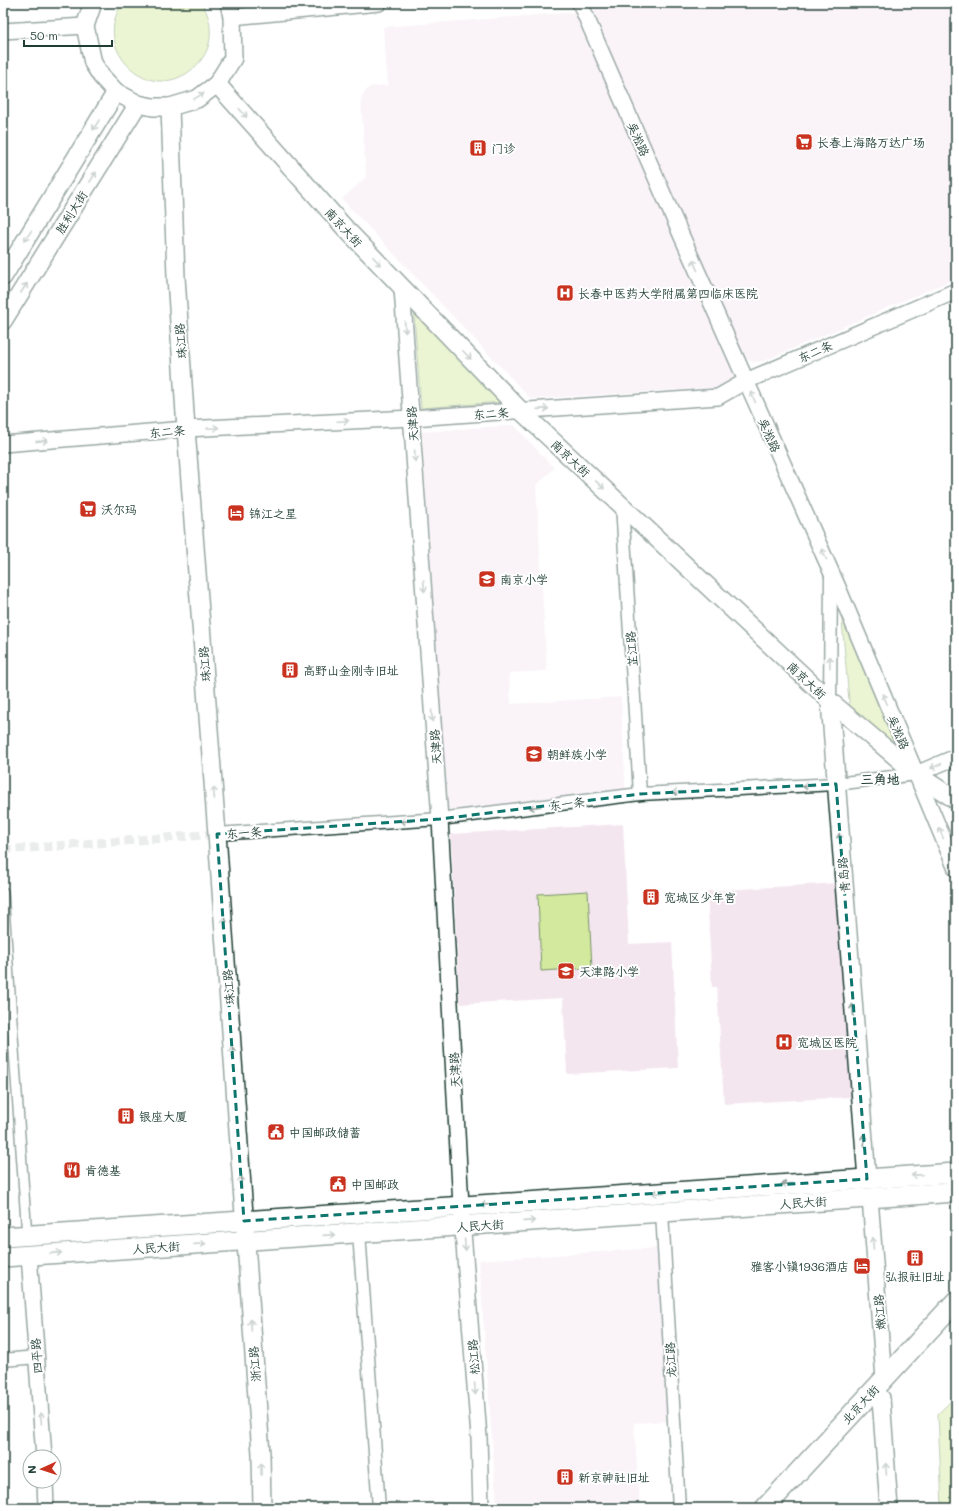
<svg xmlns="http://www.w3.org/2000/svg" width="959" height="1511" font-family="Mali,'LXGW WenKai TC',sans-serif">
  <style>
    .built { fill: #f4e6ef }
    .green { fill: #d2e99e; stroke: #789369 }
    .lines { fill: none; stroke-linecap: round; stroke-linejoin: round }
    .pedestrian-tunnel { stroke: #d2d8d6; stroke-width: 9; stroke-dasharray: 9 4.5; stroke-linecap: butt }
    .pedestrian-casing { stroke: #1f3d34; stroke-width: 12 }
    .minor-casing { stroke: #1f3d34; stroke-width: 15 }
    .tertiary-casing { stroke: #1f3d34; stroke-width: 18 }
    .secondary-casing { stroke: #1f3d34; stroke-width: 20 }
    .primary-casing { stroke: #1f3d34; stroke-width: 22 }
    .pedestrian { stroke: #fff; stroke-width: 9 }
    .minor { stroke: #fff; stroke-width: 12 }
    .tertiary { stroke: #fff; stroke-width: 15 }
    .secondary { stroke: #fff; stroke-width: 17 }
    .primary { stroke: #fff; stroke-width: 19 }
    .oneway { stroke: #8f9e9a }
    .marked { fill: none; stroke: #0f766e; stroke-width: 3; stroke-dasharray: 8 5; stroke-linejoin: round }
    .labels { text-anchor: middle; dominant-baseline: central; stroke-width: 4; stroke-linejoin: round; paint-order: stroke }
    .street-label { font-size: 12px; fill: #1f3d34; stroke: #fff }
    .poi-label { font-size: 12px; fill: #1f3d34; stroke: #fff; text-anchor: start }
    .neighbourhood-label { font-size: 13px; font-weight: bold; fill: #1f3d34; stroke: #fff }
  </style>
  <rect width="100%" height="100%" fill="#fff"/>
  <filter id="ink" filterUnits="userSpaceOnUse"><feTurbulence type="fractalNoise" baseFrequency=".025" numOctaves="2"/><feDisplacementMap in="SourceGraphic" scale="8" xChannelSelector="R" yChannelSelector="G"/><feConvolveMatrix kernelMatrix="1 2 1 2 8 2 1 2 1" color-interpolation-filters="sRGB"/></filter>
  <g filter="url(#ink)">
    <!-- built -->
    <g class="built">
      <polygon points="590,3 956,3 956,278 764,361 753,362 748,360 743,355 591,13"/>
      <polygon points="577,12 740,386 531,399 342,199 366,177 361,98 369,87 388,85 383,27"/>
      <polygon points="514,425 554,468 536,486 547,671 509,673 511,704 621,697 626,800 447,810 422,432"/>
      <polygon points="623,824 629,944 672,942 678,1068 567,1074 563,998 460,1004 451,834"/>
      <polygon points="839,883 851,1097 724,1104 717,987 712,987 707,891"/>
      <polygon points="657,1248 669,1421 634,1423 640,1508 497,1508 479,1260"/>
    </g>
    <!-- green -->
    <g class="green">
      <path d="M123 3H201C210 14 212 31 209 44 202 70 170 90 144 77 116 64 103 29 123 3Z"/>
      <polygon points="414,314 502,402 421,408"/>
      <polygon points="841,610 912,768 850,712"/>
      <polygon points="588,891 592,968 541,971 538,894"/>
      <polygon points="956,1396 956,1508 942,1508 938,1414"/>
    </g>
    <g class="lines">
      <!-- pedestrian-tunnel -->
      <polyline class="pedestrian-tunnel" points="3,850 217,834"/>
      <!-- pedestrian casing -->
      <g class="pedestrian-casing">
        <polyline id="pedestrian" points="3,892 27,1236"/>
      </g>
      <!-- minor casing -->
      <g class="minor-casing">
        <g id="minor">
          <polyline points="622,505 640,794"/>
          <polyline points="830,701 831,574"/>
          <polyline points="217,834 440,819 640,794 836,784 916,774"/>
          <polyline points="662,1212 679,1508"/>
          <polyline points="359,1233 379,1508"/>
          <polyline points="3,1360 37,1357"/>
        </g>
      </g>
      <!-- tertiary casing -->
      <g class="tertiary-casing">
        <g id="tertiary">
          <polyline points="580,3 667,203 837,585 956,869"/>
          <polyline points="232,17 379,3"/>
          <polyline points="3,31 85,26"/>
          <polyline points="402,288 440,819 461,1206 479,1437 481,1508"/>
          <polyline points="3,444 186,429 412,418 718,397 746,381 956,291"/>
          <polyline points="916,774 956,757"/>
          <polyline points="870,1198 884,1379"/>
          <polyline points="29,1255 44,1457"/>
          <polyline points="45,1481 46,1508"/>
        </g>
      </g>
      <!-- secondary casing -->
      <g class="secondary-casing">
        <g id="secondary">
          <polyline points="93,3 85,26 93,63 102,77 116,92 138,104 153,107 170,107 197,99 217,84 233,58 232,17 229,3"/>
          <polyline points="217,84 345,228 521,411 830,701 916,774 956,800"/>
          <polyline points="170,107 176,277 186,429 217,834 261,1454 262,1508"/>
          <polyline points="3,277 116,92"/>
          <polyline points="3,321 138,104"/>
          <polyline points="830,701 867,1179"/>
          <polyline points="881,1398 889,1508"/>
        </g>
      </g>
      <!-- primary casing -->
      <g class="primary-casing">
        <g id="primary">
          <polyline points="3,1237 956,1173"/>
          <polyline points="3,1257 956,1192"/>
          <polyline points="765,1508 956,1301"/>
        </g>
      </g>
      <!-- pedestrian -->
      <use href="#pedestrian" class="pedestrian"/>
      <!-- minor -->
      <use href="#minor" class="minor"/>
      <!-- tertiary -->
      <use href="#tertiary" class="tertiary"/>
      <!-- secondary -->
      <use href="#secondary" class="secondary"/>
      <!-- primary -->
      <use href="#primary" class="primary"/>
    </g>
    <!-- one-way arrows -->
    <defs><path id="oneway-shaft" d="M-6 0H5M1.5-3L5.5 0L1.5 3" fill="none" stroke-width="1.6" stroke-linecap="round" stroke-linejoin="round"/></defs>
    <g class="oneway">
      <use href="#oneway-shaft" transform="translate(199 96) rotate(-32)"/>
      <use href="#oneway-shaft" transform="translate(243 113) rotate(48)"/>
      <use href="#oneway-shaft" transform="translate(96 125) rotate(122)"/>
      <use href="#oneway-shaft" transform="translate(93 177) rotate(-58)"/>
      <use href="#oneway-shaft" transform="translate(28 236) rotate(122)"/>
      <use href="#oneway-shaft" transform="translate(377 261) rotate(46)"/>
      <use href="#oneway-shaft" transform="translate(695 265) rotate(-114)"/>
      <use href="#oneway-shaft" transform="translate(24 288) rotate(-57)"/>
      <use href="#oneway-shaft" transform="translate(405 327) rotate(86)"/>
      <use href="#oneway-shaft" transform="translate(467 355) rotate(46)"/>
      <use href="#oneway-shaft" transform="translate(753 397) rotate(-114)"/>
      <use href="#oneway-shaft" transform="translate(543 409) rotate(-4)"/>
      <use href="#oneway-shaft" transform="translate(343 421) rotate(-3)"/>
      <use href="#oneway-shaft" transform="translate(213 428) rotate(-3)"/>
      <use href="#oneway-shaft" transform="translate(42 441) rotate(-5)"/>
      <use href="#oneway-shaft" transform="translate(415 456) rotate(86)"/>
      <use href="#oneway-shaft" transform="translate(600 485) rotate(43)"/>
      <use href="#oneway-shaft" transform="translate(824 554) rotate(-114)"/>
      <use href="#oneway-shaft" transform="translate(424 586) rotate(86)"/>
      <use href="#oneway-shaft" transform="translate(830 662) rotate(-89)"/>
      <use href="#oneway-shaft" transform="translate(885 699) rotate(-113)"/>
      <use href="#oneway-shaft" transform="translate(432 716) rotate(86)"/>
      <use href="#oneway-shaft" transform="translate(936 766) rotate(157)"/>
      <use href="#oneway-shaft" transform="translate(808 786) rotate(177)"/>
      <use href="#oneway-shaft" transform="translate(678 792) rotate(177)"/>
      <use href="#oneway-shaft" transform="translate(214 793) rotate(-94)"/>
      <use href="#oneway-shaft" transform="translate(535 807) rotate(173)"/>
      <use href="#oneway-shaft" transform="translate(406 821) rotate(176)"/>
      <use href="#oneway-shaft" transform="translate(941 833) rotate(-113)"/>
      <use href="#oneway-shaft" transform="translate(840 839) rotate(-95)"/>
      <use href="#oneway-shaft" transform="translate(224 923) rotate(-94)"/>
      <use href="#oneway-shaft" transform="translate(853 1010) rotate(-95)"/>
      <use href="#oneway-shaft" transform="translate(232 1052) rotate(-94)"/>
      <use href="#oneway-shaft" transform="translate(864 1140) rotate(-95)"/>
      <use href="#oneway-shaft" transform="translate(917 1175) rotate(176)"/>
      <use href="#oneway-shaft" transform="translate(241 1182) rotate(-94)"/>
      <use href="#oneway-shaft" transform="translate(787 1184) rotate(176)"/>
      <use href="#oneway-shaft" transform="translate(658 1193) rotate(176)"/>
      <use href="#oneway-shaft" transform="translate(486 1205) rotate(176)"/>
      <use href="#oneway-shaft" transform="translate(529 1221) rotate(-4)"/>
      <use href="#oneway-shaft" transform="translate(329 1235) rotate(-4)"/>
      <use href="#oneway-shaft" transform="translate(873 1243) rotate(-94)"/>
      <use href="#oneway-shaft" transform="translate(200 1244) rotate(-4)"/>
      <use href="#oneway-shaft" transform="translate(465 1245) rotate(86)"/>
      <use href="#oneway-shaft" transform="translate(56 1253) rotate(-4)"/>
      <use href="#oneway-shaft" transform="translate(251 1325) rotate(-94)"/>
      <use href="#oneway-shaft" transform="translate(475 1389) rotate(86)"/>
      <use href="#oneway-shaft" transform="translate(41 1418) rotate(-94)"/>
      <use href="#oneway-shaft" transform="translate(261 1469) rotate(-91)"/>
      <use href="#oneway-shaft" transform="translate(886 1469) rotate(-94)"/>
    </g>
  </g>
  <!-- marked area -->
  <path d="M0 0H959V1511H0ZM836 784 867 1179 244 1221 217 834 440 819 640 794Z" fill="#fff" fill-opacity=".55" fill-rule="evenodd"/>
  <path class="marked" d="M836 784 867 1179 244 1221 217 834 440 819 640 794Z"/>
  <!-- icons -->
  <defs>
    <g id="supermarket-square" transform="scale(0.9)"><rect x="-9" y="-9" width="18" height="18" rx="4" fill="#c8321e" stroke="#fff"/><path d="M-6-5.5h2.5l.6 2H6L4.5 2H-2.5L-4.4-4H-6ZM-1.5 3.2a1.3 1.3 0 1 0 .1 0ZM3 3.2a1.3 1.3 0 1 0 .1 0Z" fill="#fff"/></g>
    <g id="building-square" transform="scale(0.9)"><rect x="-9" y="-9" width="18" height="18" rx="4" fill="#c8321e" stroke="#fff"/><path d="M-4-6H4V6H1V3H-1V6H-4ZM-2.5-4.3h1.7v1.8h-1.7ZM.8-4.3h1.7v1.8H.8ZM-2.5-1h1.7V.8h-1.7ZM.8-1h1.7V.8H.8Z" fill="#fff"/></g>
    <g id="hospital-square" transform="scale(0.9)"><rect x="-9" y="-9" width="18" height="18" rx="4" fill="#c8321e" stroke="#fff"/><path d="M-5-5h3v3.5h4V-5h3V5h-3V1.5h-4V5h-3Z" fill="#fff"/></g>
    <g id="hotel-square" transform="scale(0.9)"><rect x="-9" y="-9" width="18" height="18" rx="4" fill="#c8321e" stroke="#fff"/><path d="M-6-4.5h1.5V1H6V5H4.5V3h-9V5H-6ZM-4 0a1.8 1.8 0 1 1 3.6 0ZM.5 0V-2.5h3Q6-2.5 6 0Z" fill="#fff"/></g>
    <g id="school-square" transform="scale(0.9)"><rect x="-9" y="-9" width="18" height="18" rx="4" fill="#c8321e" stroke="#fff"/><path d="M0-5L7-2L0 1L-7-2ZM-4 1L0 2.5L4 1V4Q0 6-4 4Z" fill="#fff"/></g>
    <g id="civic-square" transform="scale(0.9)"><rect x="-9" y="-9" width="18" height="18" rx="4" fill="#c8321e" stroke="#fff"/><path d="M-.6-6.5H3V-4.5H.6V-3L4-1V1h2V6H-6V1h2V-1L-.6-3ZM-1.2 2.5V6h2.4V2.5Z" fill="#fff"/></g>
    <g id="restaurant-square" transform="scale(0.9)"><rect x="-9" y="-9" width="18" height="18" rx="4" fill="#c8321e" stroke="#fff"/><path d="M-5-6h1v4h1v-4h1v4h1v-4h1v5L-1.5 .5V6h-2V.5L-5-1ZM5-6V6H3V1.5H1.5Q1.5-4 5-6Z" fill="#fff"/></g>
  </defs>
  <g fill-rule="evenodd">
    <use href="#supermarket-square" x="804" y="142"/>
    <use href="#building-square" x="478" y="148"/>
    <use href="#hospital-square" x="565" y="293"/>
    <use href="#supermarket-square" x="88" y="509"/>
    <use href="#hotel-square" x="236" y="513"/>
    <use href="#school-square" x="487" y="579"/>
    <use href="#building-square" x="290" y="670"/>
    <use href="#school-square" x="534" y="754"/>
    <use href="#building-square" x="651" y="897"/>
    <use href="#school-square" x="566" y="971"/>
    <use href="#hospital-square" x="784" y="1042"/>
    <use href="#building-square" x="126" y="1116"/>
    <use href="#civic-square" x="276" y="1132"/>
    <use href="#restaurant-square" x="72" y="1170"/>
    <use href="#civic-square" x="338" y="1184"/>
    <use href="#building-square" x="915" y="1258"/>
    <use href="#hotel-square" x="862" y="1266"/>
    <use href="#building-square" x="565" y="1477"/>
  </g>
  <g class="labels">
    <!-- street labels -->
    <g class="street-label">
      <text transform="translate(639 139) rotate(66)">吴淞路</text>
      <text transform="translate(71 212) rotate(-58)">胜利大街</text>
      <text transform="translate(344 227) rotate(47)">南京大街</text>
      <text transform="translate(180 341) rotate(-94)">珠江路</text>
      <text transform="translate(815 351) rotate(-23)">东二条</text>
      <text transform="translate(491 413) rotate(-4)">东二条</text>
      <text transform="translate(412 424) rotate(-94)">天津路</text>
      <text transform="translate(167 431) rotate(-5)">东二条</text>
      <text transform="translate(770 435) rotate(66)">吴淞路</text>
      <text transform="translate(571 458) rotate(43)">南京大街</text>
      <text transform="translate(631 649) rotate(-94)">芷江路</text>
      <text transform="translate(204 664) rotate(-94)">珠江路</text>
      <text transform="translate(807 680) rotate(43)">南京大街</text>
      <text transform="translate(899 732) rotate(67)">吴淞路</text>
      <text transform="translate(435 747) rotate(-94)">天津路</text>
      <text transform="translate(567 803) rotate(-7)">东一条</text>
      <text transform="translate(244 832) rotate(-4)">东一条</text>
      <text transform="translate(843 875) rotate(-95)">青岛路</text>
      <text transform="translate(228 987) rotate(-94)">珠江路</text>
      <text transform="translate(454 1070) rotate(-93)">天津路</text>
      <text transform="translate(803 1202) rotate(-4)">人民大街</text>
      <text transform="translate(480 1225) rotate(-4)">人民大街</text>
      <text transform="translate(156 1247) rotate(-4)">人民大街</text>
      <text transform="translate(879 1312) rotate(-94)">嫩江路</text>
      <text transform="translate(36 1356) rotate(-94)">四平路</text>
      <text transform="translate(473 1357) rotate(-94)">松江路</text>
      <text transform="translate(670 1360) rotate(-93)">龙江路</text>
      <text transform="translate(254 1364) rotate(-94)">浙江路</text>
      <text transform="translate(860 1404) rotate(-47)">北京大街</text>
    </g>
    <!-- poi labels -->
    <g class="poi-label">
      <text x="817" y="142">长春上海路万达广场</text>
      <text x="491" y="148">门诊</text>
      <text x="578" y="293">长春中医药大学附属第四临床医院</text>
      <text x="101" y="509">沃尔玛</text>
      <text x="249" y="513">锦江之星</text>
      <text x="500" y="579">南京小学</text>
      <text x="303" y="670">高野山金刚寺旧址</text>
      <text x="547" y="754">朝鲜族小学</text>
      <text x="664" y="897">宽城区少年宫</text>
      <text x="579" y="971">天津路小学</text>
      <text x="797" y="1042">宽城区医院</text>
      <text x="139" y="1116">银座大厦</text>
      <text x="289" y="1132">中国邮政储蓄</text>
      <text x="85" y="1170">肯德基</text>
      <text x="351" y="1184">中国邮政</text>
      <text x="849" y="1266" text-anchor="end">雅客小镇1936酒店</text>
      <text x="915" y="1276" text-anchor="middle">弘报社旧址</text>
      <text x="578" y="1477">新京神社旧址</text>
    </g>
    <!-- neighbourhood labels -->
    <g class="neighbourhood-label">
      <text x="880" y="778">三角地</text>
    </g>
  </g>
  <!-- margin -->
  <rect width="959" height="1511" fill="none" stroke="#fff" stroke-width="16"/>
  <rect x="8" y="8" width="943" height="1495" fill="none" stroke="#1f3d34" stroke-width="1.5" filter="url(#ink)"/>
  <!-- north arrow -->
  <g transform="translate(42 1469) rotate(267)"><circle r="19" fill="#ffffff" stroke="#a5b1ae"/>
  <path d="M0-3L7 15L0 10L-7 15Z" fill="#c8321e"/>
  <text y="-6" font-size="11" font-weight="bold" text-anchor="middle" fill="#1f3d34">N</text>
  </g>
  <!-- scale -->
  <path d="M24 40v6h88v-6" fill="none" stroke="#1f3d34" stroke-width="2"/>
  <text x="30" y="40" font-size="12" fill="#1f3d34" stroke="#ffffff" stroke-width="3" paint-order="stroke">50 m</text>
</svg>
